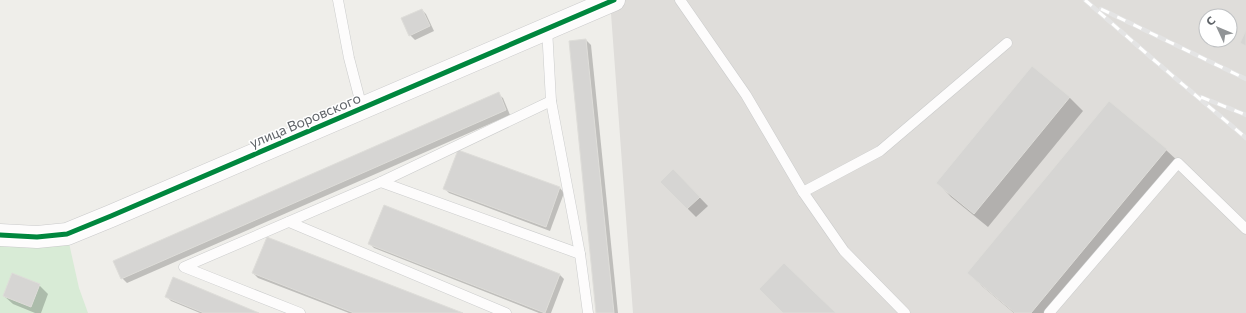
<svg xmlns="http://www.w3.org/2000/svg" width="1246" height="313" font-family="Commissioner,sans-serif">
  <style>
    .industrial { fill: #dfddda; fill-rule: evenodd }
    .green { fill: #d8ebd6 }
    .shadow { fill: #0003 }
    .building { fill: #d6d5d3; stroke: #deddd9 }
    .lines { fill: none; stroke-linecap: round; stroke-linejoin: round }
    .lane-casing { stroke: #cbcccc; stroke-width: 11 }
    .secondary-casing { stroke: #cacacb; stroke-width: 23 }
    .lane { stroke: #fdfcfc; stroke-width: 10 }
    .secondary { stroke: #fdfcfc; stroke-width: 22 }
    .rail-casing { stroke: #e4e4e4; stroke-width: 4.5 }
    .rail { stroke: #fff; stroke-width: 3; stroke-dasharray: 9; stroke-linecap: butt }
    .cycleway-casing { stroke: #fff; stroke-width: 8 }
    .cycleway { stroke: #00873e; stroke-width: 5 }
    .labels { text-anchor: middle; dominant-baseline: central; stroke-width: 3; stroke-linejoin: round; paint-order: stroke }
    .street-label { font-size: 14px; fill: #5f6368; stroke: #fff }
  </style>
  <rect width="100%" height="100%" fill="#efeeea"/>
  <!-- industrial -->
  <path class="industrial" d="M610 0H1246V313H633ZM1206 16H1230V40H1206Z"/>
  <!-- green -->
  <polygon class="green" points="67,234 79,288 88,313 0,313 0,235"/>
  <!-- shadow -->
  <g class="shadow">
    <polygon points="422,10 426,14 434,31 415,40 410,35"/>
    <polygon points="586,40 591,45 618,313 597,313"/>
    <polygon points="498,94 503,98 510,115 127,283 122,278"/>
    <polygon points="1069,97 1083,111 988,227 951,197 938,183"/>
    <polygon points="1166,150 1180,163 1055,313 1014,313 982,286 968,273"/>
    <polygon points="459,151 560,188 564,193 550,231 449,193 445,189"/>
    <polygon points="673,170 708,206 696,217 661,182"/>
    <polygon points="370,244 560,275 564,279 551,313 539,313 374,248"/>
    <polygon points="253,273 460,313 349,313 258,278"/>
    <polygon points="39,285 48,294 41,313 35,313 13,304 4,296"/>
    <polygon points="166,296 257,313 200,313 171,301"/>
  </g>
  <!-- building -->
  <g class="building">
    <polygon points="422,9 430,26 409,36 401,18"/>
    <polygon points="1246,30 1246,46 1240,43"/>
    <polygon points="586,39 614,313 596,313 569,41"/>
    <polygon points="1032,66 1070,97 974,214 936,183"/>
    <polygon points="499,92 506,110 121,279 113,261"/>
    <polygon points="1109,101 1167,149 1031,313 1015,313 967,273"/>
    <polygon points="458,150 560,187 546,227 443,189"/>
    <polygon points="673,169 700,197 687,209 660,182"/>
    <polygon points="384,205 560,274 545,313 368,244"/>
    <polygon points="267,237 463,313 354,313 252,273"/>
    <polygon points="784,263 836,313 783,313 759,289"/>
    <polygon points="12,273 40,284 31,307 3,296"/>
    <polygon points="173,277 259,313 204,313 165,297"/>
  </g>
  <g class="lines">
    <!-- lane casing -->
    <g class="lane-casing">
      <g id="lane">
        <polyline points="338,0 349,58 362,108"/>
        <polyline points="680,0 746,95 803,192 844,251 905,313"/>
        <polyline points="547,28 551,101 580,254 588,313"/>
        <polyline points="381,182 580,254"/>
        <polyline points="803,192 880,151 1007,43"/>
        <polyline points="289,222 506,313"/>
        <polyline points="300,313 184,267 381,182 551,101"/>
        <polyline points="1049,313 1178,163 1246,229"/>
      </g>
    </g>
    <!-- secondary casing -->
    <g class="secondary-casing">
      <polyline id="secondary" points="0,235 37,237 67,234 111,216 614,0"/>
    </g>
    <!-- lane -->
    <use href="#lane" class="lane"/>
    <!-- secondary -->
    <use href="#secondary" class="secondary"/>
    <!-- rail casing -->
    <g class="rail-casing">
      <g id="rail">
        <polyline points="1085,0 1154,60 1246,138"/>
        <polyline points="1101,9 1246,79"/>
        <polyline points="1201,97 1246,115"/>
      </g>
    </g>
    <!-- rail -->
    <use href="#rail" class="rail"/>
    <!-- cycleway casing -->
    <g class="cycleway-casing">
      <polyline id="cycleway" points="0,235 37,237 67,234 111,216 614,0"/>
    </g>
    <!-- cycleway -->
    <use href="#cycleway" class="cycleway"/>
  </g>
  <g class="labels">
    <!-- street labels -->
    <g class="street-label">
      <text transform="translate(305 120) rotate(-23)">улица Воровского</text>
    </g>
  </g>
  <!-- north arrow -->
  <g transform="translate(1218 28) rotate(314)"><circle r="19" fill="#ffffff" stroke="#bfc1c3"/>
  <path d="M0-3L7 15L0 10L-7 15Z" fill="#919496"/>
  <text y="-6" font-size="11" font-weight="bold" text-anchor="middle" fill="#5f6368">С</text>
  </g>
</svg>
